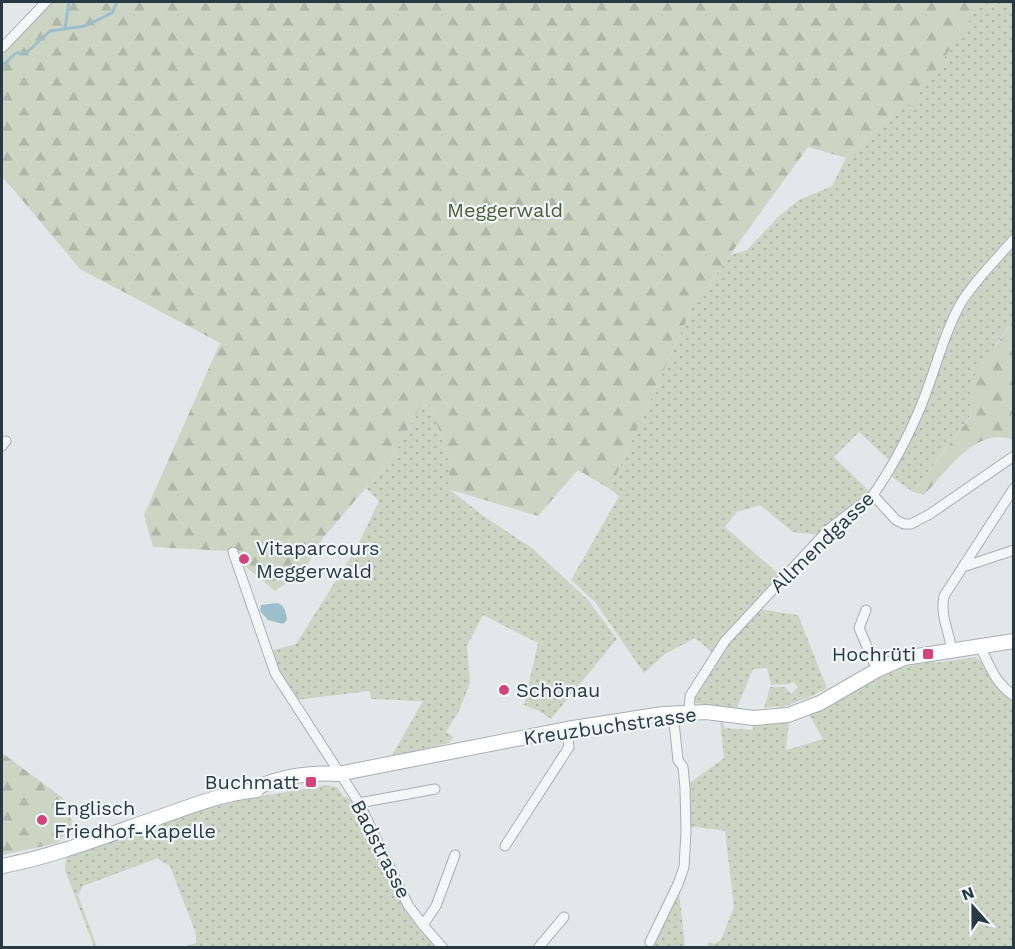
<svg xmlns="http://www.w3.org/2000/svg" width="1015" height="949" font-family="'Work Sans',sans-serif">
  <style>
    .grass { fill: url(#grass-dots) }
    .forest { fill: url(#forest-firs) }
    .water { fill: #9cbfcb }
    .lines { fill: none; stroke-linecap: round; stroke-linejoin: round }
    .stream { stroke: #9cbfcb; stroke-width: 3 }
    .street-casing { stroke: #a7afb5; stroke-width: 11 }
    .secondary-casing { stroke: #a7afb5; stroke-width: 16 }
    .street { stroke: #f4f7f8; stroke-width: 9 }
    .secondary { stroke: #fff; stroke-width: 14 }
    .poi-dot { fill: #d1457f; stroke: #f1f6f8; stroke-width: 2 }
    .labels { text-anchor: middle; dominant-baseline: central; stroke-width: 4.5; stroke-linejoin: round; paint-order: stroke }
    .park-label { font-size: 20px; fill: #495f36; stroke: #f1f6f8 }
    .street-label { font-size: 20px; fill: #293943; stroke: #f1f6f8 }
    .poi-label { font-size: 20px; fill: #293943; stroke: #f1f6f8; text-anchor: start }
  </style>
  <defs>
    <pattern id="grass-dots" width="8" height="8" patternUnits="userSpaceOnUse" patternTransform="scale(1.5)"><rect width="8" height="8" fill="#ccd4c3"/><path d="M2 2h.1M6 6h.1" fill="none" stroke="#afb7a9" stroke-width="1.8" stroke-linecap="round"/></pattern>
    <pattern id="forest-firs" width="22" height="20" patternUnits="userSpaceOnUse" patternTransform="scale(1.5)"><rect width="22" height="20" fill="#ccd4c3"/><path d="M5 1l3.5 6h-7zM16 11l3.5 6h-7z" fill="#afb7a9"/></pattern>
  </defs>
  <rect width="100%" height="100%" fill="#e2e7ea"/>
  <!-- grass -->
  <g class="grass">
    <polygon points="982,2 1013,2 1014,237 1009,243 1013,248 1013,321 997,342 970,393 971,415 913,492 887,473 892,463 859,432 834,457 871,493 820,535 793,532 760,505 737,512 725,527 782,577 713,653 695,638 665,654 644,673 595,602 571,580 619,496 610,489 693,306 730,255 747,250 779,216 799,200 832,186 846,158 901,106"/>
    <polygon points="431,405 450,466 449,489 482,515 532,548 588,600 617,639 551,719 539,711 524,705 538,643 483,615 467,646 470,683 459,711 446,732 453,737 449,743 391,757 423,701 371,699 370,691 295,700 285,686 270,651 296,644 357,547 379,501 366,488 393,456 421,406"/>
    <polygon points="759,609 798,615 827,688 812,696 780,708 779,706 764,708 770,687 785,687 791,694 798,687 793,682 790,684 771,685 767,668 753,669 737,708 695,703 694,696 722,648"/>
    <polygon points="975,657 987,666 1013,699 1013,947 707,947 709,942 714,944 721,940 734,907 725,831 689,826 687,785 724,758 720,719 725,728 753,730 753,724 789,722 786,750 823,739 808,713 882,673 897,668 934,661 935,663"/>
    <polygon points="326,785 337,787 344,797 350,798 409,915 437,947 183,947 196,943 196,934 170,866 160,861 158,858 83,886 78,895 97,947 94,947 65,870 66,858 199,811 247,799"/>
    <polygon points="679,892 685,947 651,948 651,945"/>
  </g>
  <!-- forest -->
  <g class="forest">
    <polygon points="53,2 982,2 912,105 901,106 846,158 808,147 693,306 610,489 578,470 538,516 448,489 450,466 431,405 421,406 393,456 323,538 305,569 275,591 227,551 153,547 144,515 220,343 80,269 2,176 2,53"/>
    <path d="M1013 321V440C977 425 946 472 924 495L913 492 971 416 970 393 975 375Z"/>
    <polygon points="2,753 67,801 72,825 58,843 2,855"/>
  </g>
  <!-- water -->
  <path class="water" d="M277 603C285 605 286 613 287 620L283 624 268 620 260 611 261 605Z"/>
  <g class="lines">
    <!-- stream -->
    <g class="stream">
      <polyline points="65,28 69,2"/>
      <polyline points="2,66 16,53 26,53 50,31 85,26 112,13 117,2"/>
    </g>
    <!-- street casing -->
    <g class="street-casing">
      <g id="street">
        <polyline points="2,48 46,2"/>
        <polyline points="2,446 6,441"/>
        <polyline points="873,495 896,520 904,524 911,524 930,514 1014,456"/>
        <polyline points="233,552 275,673 359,803 408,905 423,925 443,948"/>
        <polyline points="963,567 1014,550"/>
        <polyline points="866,610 859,628 877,670"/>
        <path d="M980 647C991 667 994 682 1014 696"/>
        <path d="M952 651C949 631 940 616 944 596L1014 488"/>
        <path d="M689 712 690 696 725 641 829 529 873 495C892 468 908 437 921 406 935 372 943 335 961 303 975 280 996 260 1014 239"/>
        <polyline points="359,803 435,789"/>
        <polyline points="505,846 569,747 567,729"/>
        <polyline points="423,925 436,906 455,855"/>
        <polyline points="650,942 678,884 684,867 686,832 685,788 683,767 678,760 673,713"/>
        <polyline points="538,948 564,917"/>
      </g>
    </g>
    <!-- secondary casing -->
    <g class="secondary-casing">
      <g id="secondary">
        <path d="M249 791C278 777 306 772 338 774L567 729 663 714 706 712 754 718 788 715 820 703 877 670 904 658 1014 641"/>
        <path d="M2 866C56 856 107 835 160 817 191 806 224 793 257 790"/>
      </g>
    </g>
    <!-- street -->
    <use href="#street" class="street"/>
    <!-- secondary -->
    <use href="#secondary" class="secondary"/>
  </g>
  <!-- markers -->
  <g class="poi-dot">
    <circle cx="244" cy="559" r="6"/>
    <rect x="922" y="648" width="12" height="12" rx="3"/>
    <circle cx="504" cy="690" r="6"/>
    <rect x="305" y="776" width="12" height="12" rx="3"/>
    <circle cx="42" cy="820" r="6"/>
  </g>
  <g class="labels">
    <!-- park labels -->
    <g class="park-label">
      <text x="505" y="210">Meggerwald</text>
    </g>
    <!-- street labels -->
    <g class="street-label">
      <text transform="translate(822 542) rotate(-44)">Allmendgasse</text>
      <text transform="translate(610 726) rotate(-8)">Kreuzbuchstrasse</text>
      <text transform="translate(381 849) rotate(63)">Badstrasse</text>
    </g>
    <!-- poi labels -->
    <g class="poi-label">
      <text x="256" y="548">Vitaparcours<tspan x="256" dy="23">Meggerwald</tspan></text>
      <text x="916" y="654" text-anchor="end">Hochrüti</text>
      <text x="516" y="690">Schönau</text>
      <text x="299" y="782" text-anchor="end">Buchmatt</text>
      <text x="54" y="808">Englisch<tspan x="54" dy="23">Friedhof-Kapelle</tspan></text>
    </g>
  </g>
  <!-- border -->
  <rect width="1015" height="949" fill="none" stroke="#293943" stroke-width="6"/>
  <!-- north arrow -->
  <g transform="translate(973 907) rotate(339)" stroke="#f1f6f8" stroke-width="4.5" paint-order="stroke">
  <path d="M0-4.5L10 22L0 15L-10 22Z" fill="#293943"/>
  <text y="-9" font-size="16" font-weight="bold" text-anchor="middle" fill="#293943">N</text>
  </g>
</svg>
